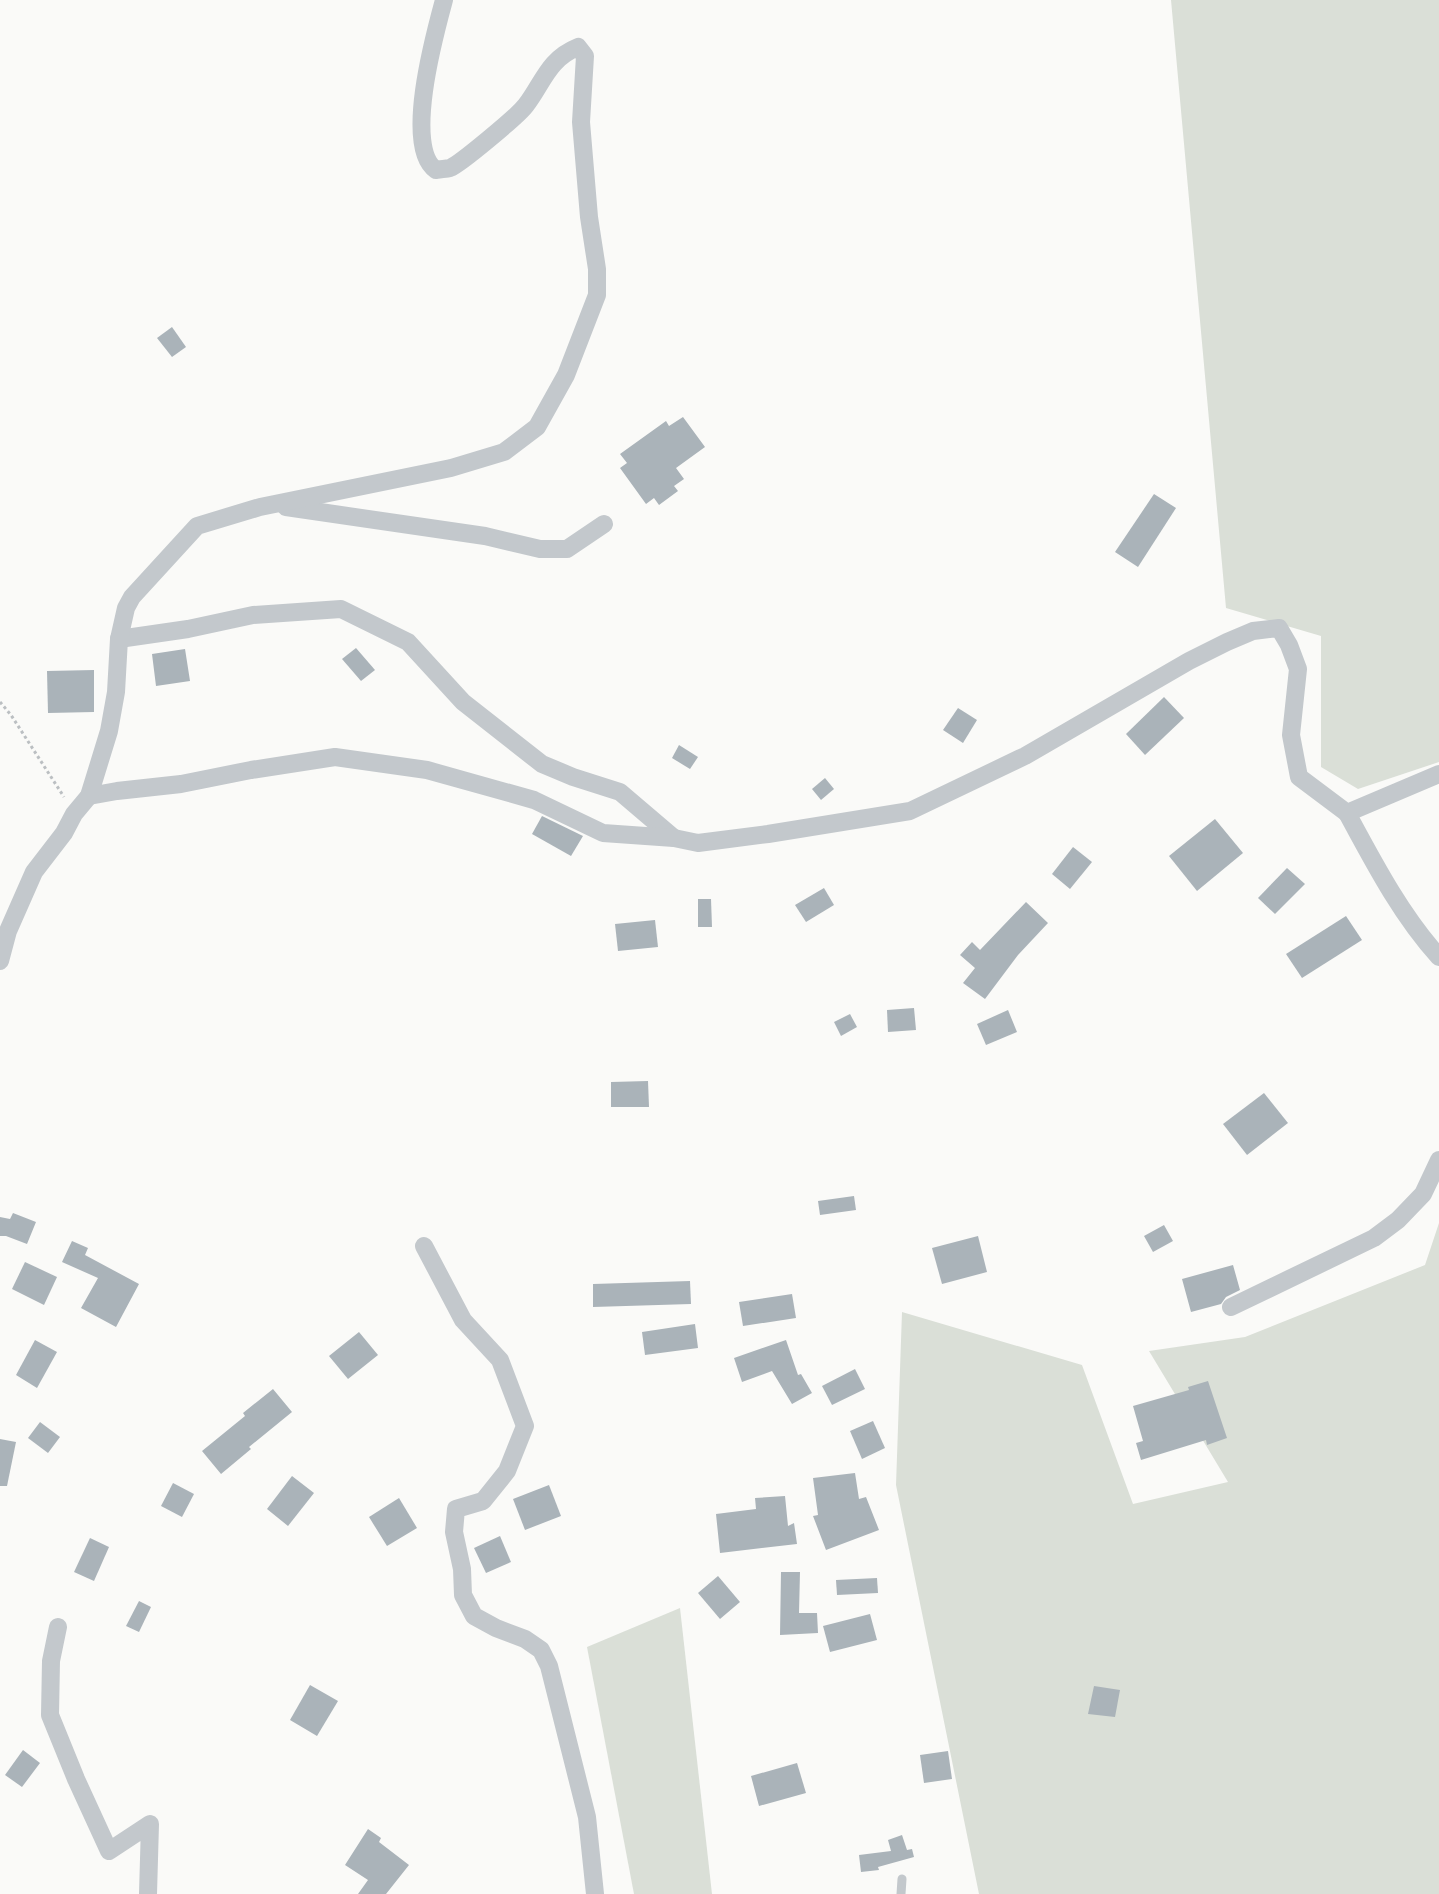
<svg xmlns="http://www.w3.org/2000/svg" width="1439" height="1894" font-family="Signika,sans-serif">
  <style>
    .green { fill: #dadfd7 }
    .building { fill: #aab3b9 }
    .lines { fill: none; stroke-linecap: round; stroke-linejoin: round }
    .path { stroke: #bbbfc2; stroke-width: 3; stroke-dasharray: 3 3; stroke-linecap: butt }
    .lane { stroke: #c3c8cc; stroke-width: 9 }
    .street { stroke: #c3c8cc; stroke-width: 18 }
  </style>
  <rect width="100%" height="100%" fill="#fafaf8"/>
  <!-- green -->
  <g class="green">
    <polygon points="1171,0 1439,0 1439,762 1358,789 1321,767 1321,636 1226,608"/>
    <polygon points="1439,1223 1439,1894 979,1894 896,1485 902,1312 1082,1365 1133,1504 1228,1482 1149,1351 1245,1337 1425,1265"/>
    <polygon points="680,1608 712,1894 634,1894 587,1647"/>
  </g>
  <!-- building -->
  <g class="building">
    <polygon points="172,327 186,347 172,357 157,338"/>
    <polygon points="683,417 705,447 676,468 684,479 674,486 678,491 659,505 654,498 646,504 620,468 627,463 620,454 666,421 669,426"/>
    <polygon points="1154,494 1176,508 1138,567 1115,552"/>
    <polygon points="356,648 375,670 361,681 342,659"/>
    <polygon points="185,649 190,681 156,686 152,654"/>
    <polygon points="94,670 94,712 48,713 47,671"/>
    <polygon points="1164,697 1184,718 1145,755 1126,734"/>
    <polygon points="958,708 977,720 963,743 943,730"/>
    <polygon points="679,745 698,757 690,769 672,758"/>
    <polygon points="825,778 834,789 821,800 812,789"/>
    <polygon points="542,816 583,836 571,856 532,834"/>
    <polygon points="1215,819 1243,853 1197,891 1169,856"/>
    <polygon points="1073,847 1092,862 1070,889 1052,874"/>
    <polygon points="1287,868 1305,884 1275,914 1258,898"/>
    <polygon points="824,888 834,905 806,922 795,905"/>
    <polygon points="698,899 711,899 712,927 698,927"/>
    <polygon points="1026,902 1048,923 1018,955 985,999 963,983 975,968 960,955 972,942 980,950"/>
    <polygon points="1346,916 1362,940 1302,978 1286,954"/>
    <polygon points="655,920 658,947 618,951 615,924"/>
    <polygon points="914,1008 916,1030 888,1032 887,1010"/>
    <polygon points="1008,1010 1017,1032 986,1045 977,1024"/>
    <polygon points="850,1014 857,1027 841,1036 834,1022"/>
    <polygon points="648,1081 649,1107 611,1107 611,1082"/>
    <polygon points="1264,1093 1288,1123 1247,1155 1223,1124"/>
    <polygon points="854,1196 856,1210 820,1215 818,1201"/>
    <polygon points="13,1213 36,1222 27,1244 6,1236 0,1236 0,1217 10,1219"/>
    <polygon points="1164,1225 1173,1241 1153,1252 1144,1236"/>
    <polygon points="978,1236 987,1272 942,1284 932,1248"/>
    <polygon points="72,1241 88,1248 85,1255 139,1284 116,1327 81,1308 98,1278 62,1262"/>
    <polygon points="25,1262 57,1277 44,1305 12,1289"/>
    <polygon points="1233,1265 1240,1290 1226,1297 1221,1304 1191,1312 1182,1279"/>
    <polygon points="690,1281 691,1304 593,1307 593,1284"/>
    <polygon points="792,1294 796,1318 743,1326 739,1302"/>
    <polygon points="695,1324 698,1348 645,1355 642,1332"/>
    <polygon points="359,1332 378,1355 348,1379 329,1356"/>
    <polygon points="35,1340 57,1352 37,1388 16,1375"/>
    <polygon points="786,1340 798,1375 801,1374 812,1393 792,1404 772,1371 742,1382 734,1358"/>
    <polygon points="855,1369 865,1389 832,1405 822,1386"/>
    <polygon points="1208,1381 1227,1438 1207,1445 1206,1440 1141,1460 1136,1443 1143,1441 1133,1406 1189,1390 1188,1387"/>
    <polygon points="273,1389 292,1412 249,1447 251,1449 221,1474 202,1451 245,1416 243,1413"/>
    <polygon points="873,1421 885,1448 862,1459 850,1431"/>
    <polygon points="40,1422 60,1437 48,1453 28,1438"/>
    <polygon points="0,1439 16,1442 7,1486 0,1486"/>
    <polygon points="855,1473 859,1499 866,1497 879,1530 826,1550 813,1516 818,1515 813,1478"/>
    <polygon points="292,1476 314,1493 288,1526 267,1509"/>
    <polygon points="173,1483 194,1494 182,1517 161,1506"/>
    <polygon points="549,1485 561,1516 525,1530 513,1499"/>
    <polygon points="785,1496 788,1526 794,1523 797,1544 720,1553 716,1514 756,1509 755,1498"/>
    <polygon points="399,1498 417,1528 387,1546 369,1517"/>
    <polygon points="500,1536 511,1562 486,1573 474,1548"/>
    <polygon points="90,1538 109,1547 94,1581 74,1572"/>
    <polygon points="781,1572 800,1572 799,1613 817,1613 818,1633 780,1635"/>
    <polygon points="718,1576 740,1602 720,1619 698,1593"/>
    <polygon points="877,1578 878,1593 837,1595 836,1580"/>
    <polygon points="139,1601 151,1607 139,1632 126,1626"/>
    <polygon points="870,1614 877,1640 830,1652 823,1626"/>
    <polygon points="310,1685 338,1701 317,1736 290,1720"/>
    <polygon points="1094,1686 1120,1690 1115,1717 1088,1714"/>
    <polygon points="23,1750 40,1763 22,1787 5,1775"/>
    <polygon points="948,1751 952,1779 924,1783 920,1755"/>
    <polygon points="797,1763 806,1793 759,1806 751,1776"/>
    <polygon points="368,1829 381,1838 379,1842 409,1865 386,1894 358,1894 368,1880 345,1865"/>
    <polygon points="902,1835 907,1850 912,1849 914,1857 878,1867 879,1870 861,1872 859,1855 891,1851 888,1840"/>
  </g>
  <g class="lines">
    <!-- path -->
    <polyline class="path" points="0,702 11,715 64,797"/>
    <!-- lane -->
    <polyline class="lane" points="901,1894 902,1879"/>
    <!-- street -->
    <g class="street">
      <polyline points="286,507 485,536 540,549 567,549 604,524"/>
      <polyline points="119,639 188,629 253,615 341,609 408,642 463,702 542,764 573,777 620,792 674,838"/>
      <polyline points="89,796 117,791 181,784 251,770 335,757 427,770 534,800 603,833 674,838 698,843 768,834 910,811 1025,756 1189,661 1227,642 1253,631 1279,628 1289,645 1298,669 1291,735 1299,777 1347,813 1439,774"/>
      <path d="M1347 813C1374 863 1401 915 1439 957"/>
      <path d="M0 961 8 931 34 872 64 833 74 814 89 796 109 731 116 692 119 639 126 608 132 597 197 526 260 507 451 468 504 452 537 427 566 375 597 295V269L589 217 581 122 585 56 578 47C548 59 543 83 526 105 519 115 460 164 450 168 446 169 440 169 436 170 403 148 435 33 444 0"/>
      <polyline points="424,1246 463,1320 500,1360 525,1426 507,1471 483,1501 456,1509 454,1532 462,1569 463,1595 474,1616 496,1628 525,1639 541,1650 549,1666 587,1817 595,1894"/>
      <polyline points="1231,1307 1374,1238 1398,1220 1423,1194 1439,1160"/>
      <polyline points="58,1627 51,1661 50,1715 76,1779 109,1851 150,1824 148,1894"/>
    </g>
  </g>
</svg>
